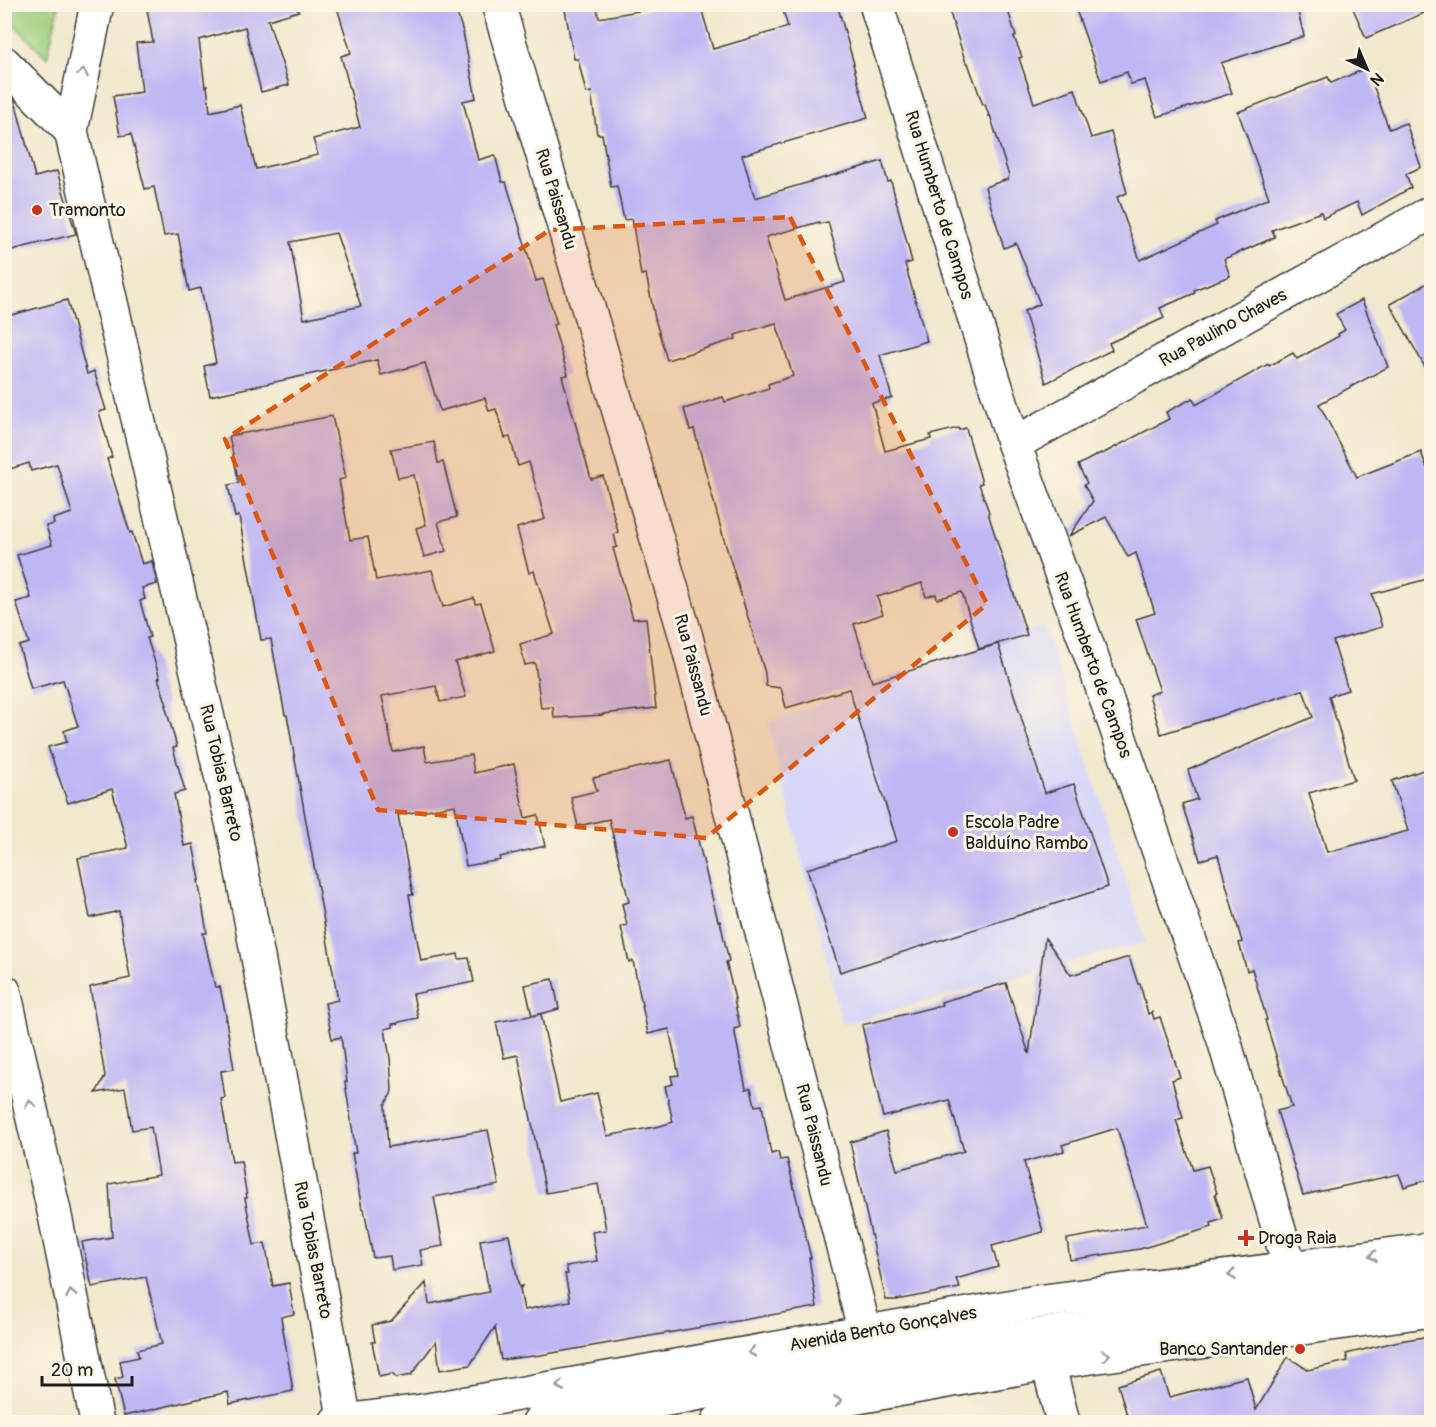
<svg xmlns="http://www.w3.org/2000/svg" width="1436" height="1427" font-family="Pangolin,sans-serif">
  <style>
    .built { fill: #d7d7f8 }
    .green { fill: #9ecf7e; stroke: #5d764d; stroke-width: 1.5 }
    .building { fill: #bfb6f4; fill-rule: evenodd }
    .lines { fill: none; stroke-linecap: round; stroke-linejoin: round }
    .minor-casing { stroke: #3c3b37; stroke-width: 36 }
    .major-casing { stroke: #3c3b37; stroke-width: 36 }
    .minor { stroke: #fff; stroke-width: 33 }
    .major { stroke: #fff; stroke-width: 33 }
    .oneway { stroke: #999 }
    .marked { fill: #de560d; fill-opacity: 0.2; stroke: #de560d; stroke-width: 4.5; stroke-dasharray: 12 8; stroke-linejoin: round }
    .poi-dot { fill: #c8321e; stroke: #fcf5e5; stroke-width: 2 }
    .labels { text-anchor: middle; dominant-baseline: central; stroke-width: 6; stroke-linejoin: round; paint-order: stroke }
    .street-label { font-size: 18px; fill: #1c1c1c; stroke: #fcf5e5 }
    .poi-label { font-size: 18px; fill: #1c1c1c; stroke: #fcf5e5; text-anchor: start }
  </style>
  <rect width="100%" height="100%" fill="#fcf5e5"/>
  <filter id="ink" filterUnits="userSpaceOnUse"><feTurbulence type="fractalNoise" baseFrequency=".0167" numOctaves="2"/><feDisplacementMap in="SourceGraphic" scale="12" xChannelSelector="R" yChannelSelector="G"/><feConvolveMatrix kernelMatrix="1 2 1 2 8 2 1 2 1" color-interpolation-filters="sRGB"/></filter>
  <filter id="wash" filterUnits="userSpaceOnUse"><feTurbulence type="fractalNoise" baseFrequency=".008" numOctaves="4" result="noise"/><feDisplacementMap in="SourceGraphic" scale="24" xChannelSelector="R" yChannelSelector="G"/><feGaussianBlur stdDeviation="1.35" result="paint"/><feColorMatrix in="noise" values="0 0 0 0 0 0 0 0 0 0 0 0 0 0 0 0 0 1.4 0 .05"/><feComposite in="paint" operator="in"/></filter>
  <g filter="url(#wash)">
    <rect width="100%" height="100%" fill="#f0e9cd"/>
    <!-- built -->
    <polygon class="built" points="1044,625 1146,942 842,1024 768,722"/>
    <!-- green -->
    <polygon class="green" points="4,5 59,5 47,58 5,15"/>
    <g id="blocks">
      <!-- building -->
      <g class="building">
        <path d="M146 4H298L299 11 268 20 289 85 261 92 245 27 199 40 205 87 207 86 210 112 240 105 256 169 318 155 313 139 360 127 341 56 351 53 336 4H454L463 32 476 98 463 101 478 160 495 155 502 182H506L536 281 543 279 557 324 553 325 568 375 562 376 591 479 603 476 618 532 614 534 617 547 613 548 633 619 646 618 656 708 603 714V715L554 718 553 707 541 708 535 663 525 665 520 644 554 634 534 571 529 573 517 528 545 519 529 462 518 466 510 437 505 438 496 409 489 411 485 398 440 411 425 363 381 375 377 360 210 396 204 366 216 363 201 288 189 291 178 234 164 236 154 187 145 189 131 134 120 136 113 96 142 92 136 43 153 42ZM336 233 361 306 304 319 290 242Z"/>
        <path d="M564 4H596L599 18 655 8V4H700L713 49 788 27 781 4H837L854 64H853L868 118 742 155 755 198 882 161 888 182 891 181 912 262 905 264 927 341 880 355 892 398 872 403 885 451 931 439 930 435 958 428 959 430 966 428 982 483 979 484 989 512 988 513 1027 635 979 649 962 592 937 599 936 594 926 597 922 583 877 597 883 614 854 624 872 682 998 644 1045 793 1074 784 1108 887 840 972 807 869 897 841 849 689 786 708 781 688 766 686 765 673 723 536 694 429 690 430 684 409 723 397 725 402 769 388 768 384 793 376 776 323 735 335 736 339 667 360 655 319 646 274 641 275 632 219 624 220 617 186 611 187 602 134H597L591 92 586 93 578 59H574ZM819 222V224L828 222 845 282 785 300 766 237Z"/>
        <polygon points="947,4 1006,4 1016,36 1014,37 1022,57 1019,58 1034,103 1075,89 1091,138 1111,132 1127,193 1117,197 1140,260 1217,225 1215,221 1269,198 1238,112 1328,77 1331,83 1367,68 1389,129 1406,123 1421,167 1406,174 1411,188 1362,215 1357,202 1323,218 1321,212 1272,230 1275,237 1224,259 1230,276 1194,290 1195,293 1160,308 1164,318 1109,343 1112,350 1046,383 1024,311 1040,304 1016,243 1004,248 985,187 1008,179 1008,177 1009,176 990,115 989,116 985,104 983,105 968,63 966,63"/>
        <polygon points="1074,4 1296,4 1304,36 1221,63 1232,93 1157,117 1145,80 1131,84 1127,72 1101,81"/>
        <polygon points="1351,4 1431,4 1431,10 1366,38"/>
        <polygon points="4,93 7,93 15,101 35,177 57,171 76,234 4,252"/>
        <polygon points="1431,281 1431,378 1390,304"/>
        <polygon points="67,300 87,374 94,371 106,410 99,412 112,457 107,459 130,533 132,532 142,564 152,561 157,584 142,588 145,599 140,601 150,637 147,638 160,678 158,678 167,705 165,705 177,747 173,748 185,791 174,794 184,846 193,844 200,880 198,880 207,933 203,933 215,987 220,987 227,1021 226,1020 234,1069 221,1071 225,1098 221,1099 232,1162 241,1161 247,1198 245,1198 254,1245 265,1243 273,1286 289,1283 294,1314 281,1317 293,1391 230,1404 228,1392 124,1416 115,1379 123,1377 120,1361 139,1357 137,1350 162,1344 146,1277 92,1287 82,1242 112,1237 109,1184 159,1175 151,1127 132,1130 125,1088 96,1093 105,1076 90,987 130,978 119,911 90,918 78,858 128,848 112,789 68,803 48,747 67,742 64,731 78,726 63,680 31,689 19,646 29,643 16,602 31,598 17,555 52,545 46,526 54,524 53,519 72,513 57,464 31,471 29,463 4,471 4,317"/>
        <polygon points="1362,300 1388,367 1319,404 1357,477 1421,452 1431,479 1431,578 1372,594 1382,627 1333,641 1348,690 1329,696 1354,780 1309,793 1327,852 1408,831 1392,781 1423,770 1427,782 1431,781 1431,1179 1404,1187 1399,1174 1303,1195 1277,1111 1292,1107 1265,1020 1267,1020 1252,969 1247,971 1239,943 1242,942 1218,855 1200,860 1182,804 1197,799 1188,770 1313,717 1303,690 1161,734 1149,695 1160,691 1136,619 1155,613 1136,553 1128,557 1106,517 1069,536 1093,501 1084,485 1087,483 1078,465 1101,453 1102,454 1169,419 1166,412 1193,398 1196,405 1268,364 1269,366 1293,353 1297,359 1339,336 1338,334 1345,330 1336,314"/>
        <polygon points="332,416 346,478 339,480 350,540 368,537 376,580 432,570 443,607 474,598 475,604 481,603 495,651 455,662 466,697 440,702 436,686 382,696 393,752 424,746 427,762 471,755 474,773 514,764 525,818 538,815 545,846 500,857 501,860 466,866 455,805 398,815 413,895 409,895 421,961 458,954 459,959 469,958 474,982 413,994 418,1018 399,1022 399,1023 392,1024 393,1027 385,1029 390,1058 392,1090 391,1094 385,1105 388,1147 488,1130 499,1185 434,1197 443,1246 420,1250 423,1265 392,1270 390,1256 373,1258 364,1209 362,1209 352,1153 356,1153 345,1082 347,1082 341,1037 332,1039 325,1003 338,1000 287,715 285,715 271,639 261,640 239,516 235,517 228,485 239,483 229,436"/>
        <polygon points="434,442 438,463 443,462 457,517 438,522 446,551 424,557 416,528 426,525 414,475 398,478 391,449"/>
        <polygon points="671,760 685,818 692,816 718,921 720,921 729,961 726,962 735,999 734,999 740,1027 734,1029 746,1089 751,1088 755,1106 762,1105 771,1154 778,1152 780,1160 787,1159 811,1258 809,1258 817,1307 541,1355 501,1360 495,1327 470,1365 440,1370 436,1341 411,1375 396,1378 392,1374 379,1377 372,1342 375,1342 372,1325 391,1321 426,1283 429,1304 489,1292 480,1240 509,1235 519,1287 522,1286 520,1289 524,1310 570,1301 565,1274 568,1274 566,1266 597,1261 592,1232 606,1230 598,1184 546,1193 518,1055 504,1058 496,1022 541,1014 560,1102 597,1093 607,1136 660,1126 673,1122 665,1086 673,1084 671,1076 679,1075 669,1029 648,1034 633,961 629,962 621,927 627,925 622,904 629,902 609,819 578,826 571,797 597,791 593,778"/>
        <polygon points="1045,938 1071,975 1129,957 1138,984 1140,984 1148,1014 1152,1012 1154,1019 1160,1017 1180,1077 1172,1080 1183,1118 1176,1120 1193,1170 1208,1166 1217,1193 1215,1194 1223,1219 1211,1223 1212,1227 1140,1249 1070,1260 1067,1239 1147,1225 1117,1128 1062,1145 1064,1151 1024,1162 1043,1232 992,1246 998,1267 956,1279 960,1288 896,1300 886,1300 850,1142 886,1131 897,1170 964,1151 949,1100 883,1117 862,1025 942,1005 941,1002 1006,983 1029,1054"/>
        <polygon points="553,979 559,1009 532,1016 525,985"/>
        <polygon points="1431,1336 1431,1422 1129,1422 1118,1385 1161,1372 1169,1397 1247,1377 1256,1410 1288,1357 1308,1370 1348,1361 1346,1354 1399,1341"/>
      </g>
    </g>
  </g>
  <g filter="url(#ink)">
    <use href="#blocks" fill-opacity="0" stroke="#3c3b37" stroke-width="1.5"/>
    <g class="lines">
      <!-- minor casing -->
      <g class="minor-casing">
        <g id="minor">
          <polyline points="97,4 71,131 235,835 345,1421"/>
          <polyline points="498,4 686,637 865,1332"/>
          <polyline points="876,4 1014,444 1097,672 1224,1040 1307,1327"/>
          <polyline points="4,63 71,131"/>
          <polyline points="1014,444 1432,212"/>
          <polyline points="4,991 54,1211 97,1422"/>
          <polyline points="1021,1359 1048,1363 1063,1422"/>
          <polyline points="539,1422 948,1349 1298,1296 1432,1278"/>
        </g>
      </g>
      <!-- major casing -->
      <g class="major-casing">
        <g id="major">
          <polyline points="336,1422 422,1411 1037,1302 1432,1249"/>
          <polyline points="718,1422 1048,1363 1432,1310"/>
        </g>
      </g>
      <!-- minor -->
      <use href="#minor" class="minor"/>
      <!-- major -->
      <use href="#major" class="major"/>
    </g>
    <!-- one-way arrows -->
    <defs><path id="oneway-chevron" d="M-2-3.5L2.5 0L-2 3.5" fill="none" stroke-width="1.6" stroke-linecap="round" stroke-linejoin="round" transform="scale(1.5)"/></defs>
    <g class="oneway">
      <use href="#oneway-chevron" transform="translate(83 73) rotate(-79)"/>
      <use href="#oneway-chevron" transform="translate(30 1104) rotate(-102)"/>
      <use href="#oneway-chevron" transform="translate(1373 1256) rotate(173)"/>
      <use href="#oneway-chevron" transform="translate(1232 1275) rotate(172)"/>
      <use href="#oneway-chevron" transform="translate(71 1294) rotate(-101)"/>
      <use href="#oneway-chevron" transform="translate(752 1352) rotate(170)"/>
      <use href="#oneway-chevron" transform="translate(1106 1355) rotate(-8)"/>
      <use href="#oneway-chevron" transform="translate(560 1386) rotate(170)"/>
      <use href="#oneway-chevron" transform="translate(838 1401) rotate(-10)"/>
    </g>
  </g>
  <!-- marked area -->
  <path class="marked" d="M790 217 987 604 706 838 378 810 225 439 550 230Z"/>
  <!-- markers -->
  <g class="poi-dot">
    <circle cx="37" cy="210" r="6"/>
    <circle cx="953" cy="832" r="6"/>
    <path d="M1243 1229h6v6h6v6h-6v6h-6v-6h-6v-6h6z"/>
    <circle cx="1300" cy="1349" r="6"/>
  </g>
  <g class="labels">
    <!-- street labels -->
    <g class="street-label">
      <text transform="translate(556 199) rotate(73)">Rua Paissandu</text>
      <text transform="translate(939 205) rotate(73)">Rua Humberto de Campos</text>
      <text transform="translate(1223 328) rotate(-29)">Rua Paulino Chaves</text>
      <text transform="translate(693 665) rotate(75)">Rua Paissandu</text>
      <text transform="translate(1093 665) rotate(70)">Rua Humberto de Campos</text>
      <text transform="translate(221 773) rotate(77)">Rua Tobias Barreto</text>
      <text transform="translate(814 1135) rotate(76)">Rua Paissandu</text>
      <text transform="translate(313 1250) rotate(79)">Rua Tobias Barreto</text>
      <text transform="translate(883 1329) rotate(-10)">Avenida Bento Gonçalves</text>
    </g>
    <!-- poi labels -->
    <g class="poi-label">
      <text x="49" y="210">Tramonto</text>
      <text x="965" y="822">Escola Padre<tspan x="965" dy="21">Balduíno Rambo</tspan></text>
      <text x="1258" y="1238">Droga Raia</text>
      <text x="1288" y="1349" text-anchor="end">Banco Santander</text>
    </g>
  </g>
  <!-- margin -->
  <rect width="1436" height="1427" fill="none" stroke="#fcf5e5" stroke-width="24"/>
  <!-- north arrow -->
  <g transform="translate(1367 69) rotate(136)" stroke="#fcf5e5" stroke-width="4.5" paint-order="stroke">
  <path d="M0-4.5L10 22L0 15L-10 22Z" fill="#1c1c1c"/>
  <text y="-9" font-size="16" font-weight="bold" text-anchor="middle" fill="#1c1c1c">N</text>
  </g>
  <!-- scale -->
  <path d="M42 1376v9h90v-9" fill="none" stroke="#1c1c1c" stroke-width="3"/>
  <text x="51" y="1376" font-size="18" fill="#1c1c1c" stroke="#fcf5e5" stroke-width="4.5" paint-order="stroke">20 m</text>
</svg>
